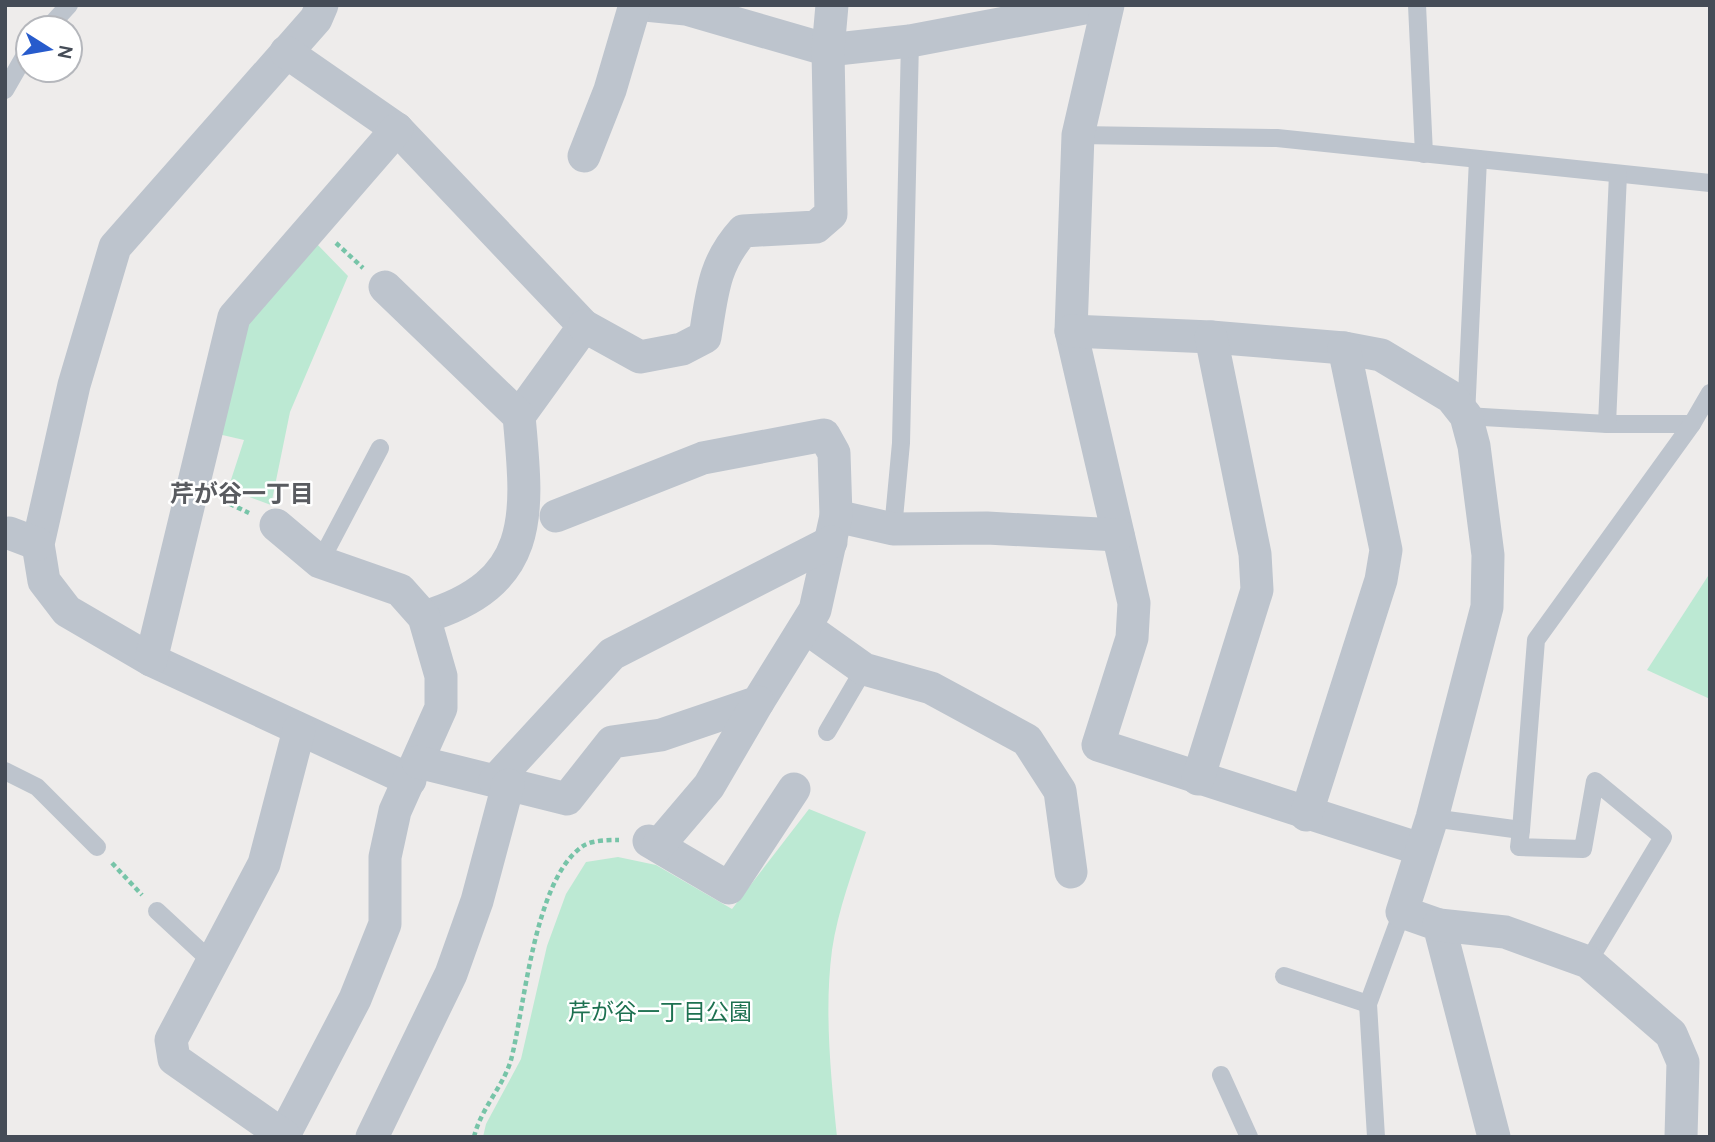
<svg xmlns="http://www.w3.org/2000/svg" width="1715" height="1142" font-family="Cabin,'Noto Sans JP',sans-serif">
  <style>
    .green { fill: #bce9d3 }
    .lines { fill: none; stroke-linecap: round; stroke-linejoin: round }
    .path { stroke: #77c4a8; stroke-width: 4.5; stroke-dasharray: 5 3.5; stroke-linecap: butt }
    .lane { stroke: #bdc4cd; stroke-width: 18 }
    .street { stroke: #bdc4cd; stroke-width: 33 }
    .labels { text-anchor: middle; dominant-baseline: central; stroke-width: 5; stroke-linejoin: round; paint-order: stroke }
    .park-label { font-size: 23px; fill: #1e7151; stroke: #fff }
    .neighbourhood-label { font-size: 24px; font-weight: bold; fill: #595b60; stroke: #fff }
  </style>
  <rect width="100%" height="100%" fill="#eeeceb"/>
  <!-- green -->
  <g class="green">
    <polygon points="315,242 348,276 290,412 271,505 228,489 244,440 218,434 244,324"/>
    <polygon points="1710,573 1710,699 1647,670"/>
    <path d="M809 809 866 832C853 870 838 910 832 950 824 1011 831 1076 837 1137H483L486 1124 521 1059 547 946 566 894 586 862 618 857 656 865 732 909Z"/>
  </g>
  <g class="lines">
    <!-- path -->
    <g class="path">
      <polyline points="336,243 363,268"/>
      <polyline points="222,500 249,513"/>
      <polyline points="112,863 142,895"/>
      <path d="M474 1137C481 1108 503 1087 511 1060 525 1006 534 879 583 846 592 840 609 840 619 840"/>
    </g>
    <!-- lane -->
    <g class="lane">
      <polyline points="1417,5 1424,154"/>
      <polyline points="48,28 69,5"/>
      <polyline points="5,90 28,50"/>
      <polyline points="1078,135 1277,138 1710,183"/>
      <polyline points="1478,159 1466,416 1607,424 1692,424"/>
      <polyline points="1607,424 1618,174"/>
      <polyline points="893,529 901,443 910,41"/>
      <polyline points="320,562 380,448"/>
      <polyline points="827,732 864,669"/>
      <polyline points="5,771 37,787 97,847"/>
      <polyline points="1432,818 1521,830 1536,640 1692,424 1710,393"/>
      <polyline points="1521,830 1519,847 1583,849 1595,781 1663,837 1588,962"/>
      <polyline points="157,911 212,962"/>
      <polyline points="1284,976 1368,1004"/>
      <polyline points="1221,1075 1249,1137"/>
      <polyline points="1376,1137 1368,1004 1402,912"/>
    </g>
    <!-- street -->
    <g class="street">
      <polyline points="322,5 316,19 115,247 74,385 38,544 44,581 67,611 151,660 410,780"/>
      <polyline points="645,5 686,9 828,50 910,41 1100,5"/>
      <polyline points="1108,5 1078,135 1071,331 1134,603 1132,638 1098,745 1420,849"/>
      <polyline points="286,52 397,129 584,326 519,416"/>
      <polyline points="584,156 610,90 635,5"/>
      <path d="M385 287 519 416C528 514 537 583 424 617"/>
      <path d="M584 326 640 357 682 349 705 337C712 295 713 264 743 231L816 227 831 214 828 50 832 5"/>
      <polyline points="1071,331 1211,337 1344,348 1381,355 1451,397 1466,416 1474,446 1488,555 1487,607 1432,818 1402,912 1439,925 1494,1137"/>
      <polyline points="836,516 893,529 987,528 1118,535"/>
      <polyline points="276,525 320,562 400,590 424,617 441,676 441,708 395,811 385,857 385,924 355,999 283,1137"/>
      <polyline points="9,533 38,544"/>
      <polyline points="805,627 864,669 931,688 1027,740 1060,791 1071,872"/>
      <polyline points="151,660 234,317 397,129"/>
      <polyline points="418,762 567,799 612,742 661,735 758,702 815,610 836,516 834,453 824,435 703,458 556,516"/>
      <polyline points="1198,779 1257,590 1255,554 1211,337"/>
      <polyline points="495,781 612,654 831,542"/>
      <polyline points="1306,815 1381,580 1386,550 1344,348"/>
      <polyline points="649,841 729,888 794,789"/>
      <polyline points="658,846 709,786 758,702"/>
      <polyline points="1439,925 1505,932 1588,962 1671,1034 1683,1062 1681,1137"/>
      <polyline points="284,1136 174,1059 171,1040 264,864 299,730"/>
      <polyline points="372,1137 451,974 477,901 508,785"/>
    </g>
  </g>
  <g class="labels">
    <!-- park labels -->
    <g class="park-label">
      <text x="660" y="1012">芹が谷一丁目公園</text>
    </g>
    <!-- neighbourhood labels -->
    <g class="neighbourhood-label">
      <text x="242" y="493">芹が谷一丁目</text>
    </g>
  </g>
  <!-- border -->
  <rect width="1715" height="1142" fill="none" stroke="#454c57" stroke-width="14"/>
  <!-- north arrow -->
  <g transform="translate(49 49) rotate(101)"><circle r="33" fill="#ffffff" stroke="#b5b7bc" stroke-width="2"/>
  <path d="M0-5L12 26L0 18L-12 26Z" fill="#275bcc"/>
  <text y="-10" font-size="19" font-weight="bold" text-anchor="middle" fill="#454c57">N</text>
  </g>
</svg>
